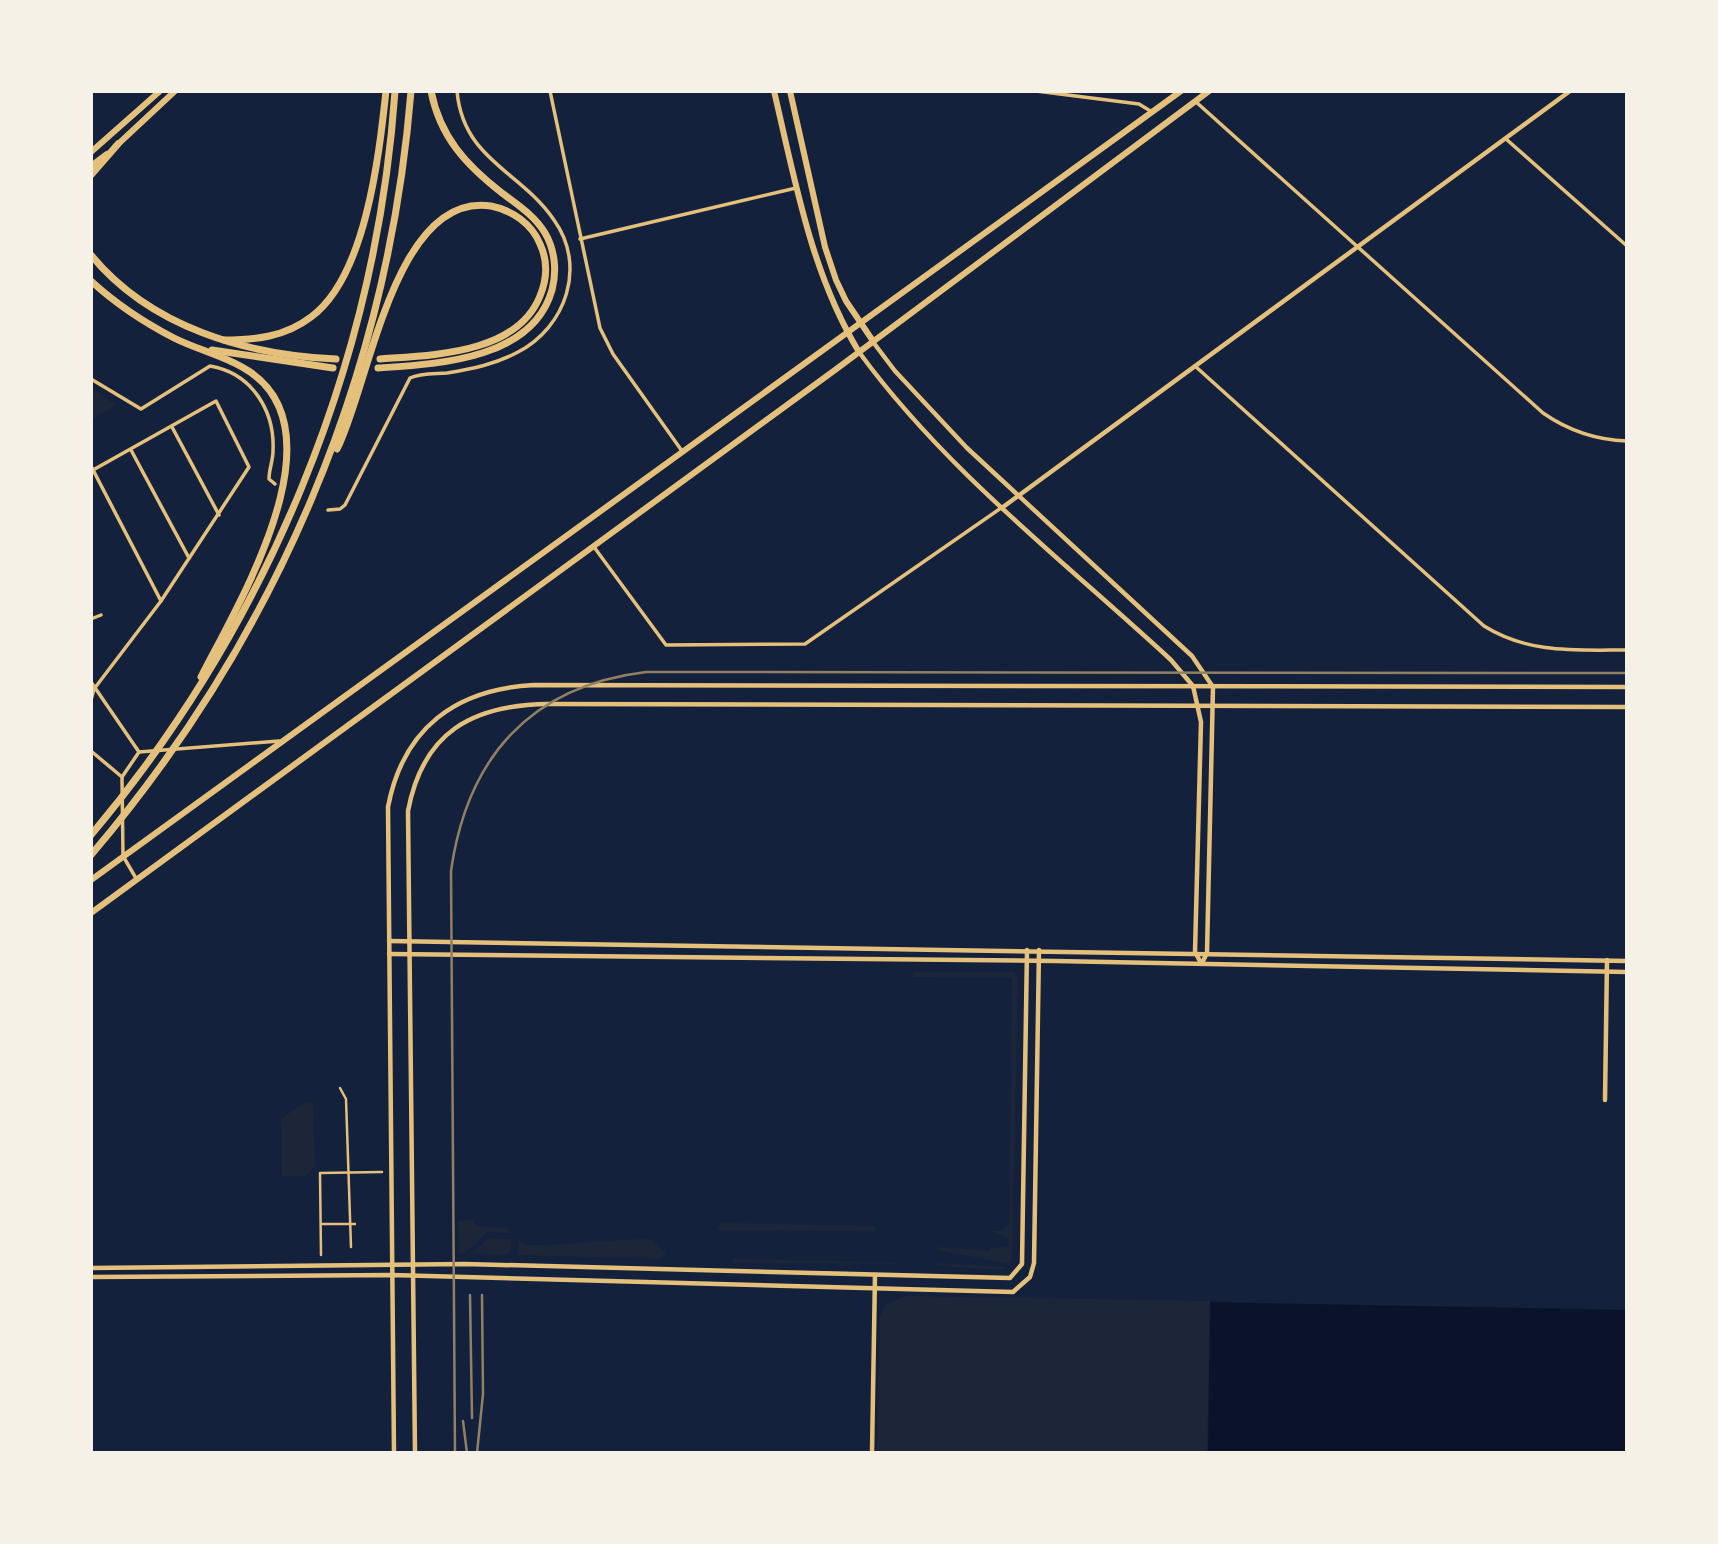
<svg xmlns="http://www.w3.org/2000/svg" width="1718" height="1544" font-family="'Zilla Slab',serif">
  <style>
    .green { fill: #1d2539 }
    .water { fill: #0b132b }
    .lines { fill: none; stroke-linecap: round; stroke-linejoin: round }
    .pedestrian { stroke: #e5c07b; stroke-width: 2.5 }
    .minor { stroke: #e5c07b; stroke-width: 3.5 }
    .tertiary { stroke: #e5c07b; stroke-width: 4.5 }
    .primary { stroke: #e5c07b; stroke-width: 6 }
    .trunk { stroke: #e5c07b; stroke-width: 6 }
    .motorway { stroke: #e5c07b; stroke-width: 7 }
    .rail { stroke: #918062; stroke-width: 2.5 }
  </style>
  <rect width="100%" height="100%" fill="#14213d"/>
  <!-- green -->
  <g class="green">
    <polygon points="91,388 116,405 91,420"/>
    <polygon points="913,972 1013,972 1018,977 1012,1259 1009,1264 938,1250 938,1247 990,1251 990,1248 1009,1247 1009,1239 991,1231 1002,1231 1009,1224 1012,978 913,977"/>
    <polygon points="305,1102 313,1102 315,1167 305,1176 282,1176 281,1119"/>
    <polygon points="474,1220 475,1226 506,1228 511,1233 487,1232 465,1253 459,1253 458,1221"/>
    <polygon points="722,1223 873,1226 877,1231 721,1230 717,1227"/>
    <polygon points="489,1238 511,1239 511,1251 506,1255 472,1253"/>
    <path d="M518 1239 525 1245C566 1246 607 1239 651 1239L666 1253 660 1259 518 1255Z"/>
    <polygon points="733,1259 885,1262 904,1264 733,1263"/>
    <polygon points="937,1263 1006,1267 1004,1270 937,1266"/>
    <polygon points="906,1296 1210,1301 1207,1453 877,1453 880,1317 886,1304"/>
  </g>
  <!-- water -->
  <polygon class="water" points="1210,1302 1627,1310 1627,1453 1208,1453"/>
  <g class="lines">
    <!-- pedestrian -->
    <g class="pedestrian">
      <polyline points="340,1088 346,1099 351,1247"/>
      <polyline points="321,1224 355,1224"/>
      <polyline points="321,1255 320,1173 382,1172"/>
    </g>
    <!-- minor -->
    <g class="minor">
      <polyline points="550,91 600,328 613,354 682,451"/>
      <polyline points="1036,91 1139,104 1152,112"/>
      <path d="M1195 101 1543 413C1569 431 1595 440 1627 441"/>
      <polyline points="1506,139 1627,246"/>
      <polyline points="580,239 796,188"/>
      <path d="M1195 366 1484 626C1529 654 1576 650 1627 650"/>
      <path d="M91 379 141 409 210 366C252 373 275 411 273 451 273 461 269 469 269 479L275 484"/>
      <polyline points="172,427 219,515"/>
      <polyline points="131,450 189,558"/>
      <polyline points="91,466 161,601"/>
      <path d="M328 510 340 509 345 505 410 378C420 373 435 374 447 373 472 369 496 364 518 352 566 327 587 266 554 220 521 171 463 160 457 91"/>
      <polyline points="594,547 666,645 805,644 1001,508"/>
      <polyline points="91,619 101,615"/>
      <polyline points="91,682 139,752"/>
      <polyline points="91,700 94,689 161,601 249,467 216,401 93,470"/>
      <polyline points="91,751 122,777"/>
      <polyline points="139,752 279,741"/>
      <polyline points="137,880 123,856 122,777 139,752"/>
    </g>
    <!-- tertiary -->
    <g class="tertiary">
      <polyline points="873,342 895,371 967,448 1192,656 1213,687 1207,953 1202,963"/>
      <path d="M859 352C945 470 1064 561 1171 660L1193 686 1201 722 1195 952 1201 963"/>
      <polyline points="1003,507 1570,91"/>
      <polyline points="389,941 1627,961"/>
      <polyline points="389,954 1055,961 1627,972"/>
      <polyline points="1605,1100 1607,960"/>
      <polyline points="91,1268 465,1264 1010,1278 1022,1264 1027,950"/>
      <polyline points="91,1277 392,1275 1013,1292 1030,1277 1034,1263 1039,950"/>
      <path d="M394 1453 388 807C403 728 456 689 534 685L1627 687"/>
      <path d="M415 1453 408 811C423 732 472 705 548 704L1627 707"/>
      <polyline points="872,1453 875,1275"/>
    </g>
    <!-- primary -->
    <g class="primary">
      <path d="M774 91C795 180 811 273 859 352"/>
      <polyline points="790,91 825,247 836,280 846,301 873,341"/>
      <polyline points="91,880 1181,91"/>
      <polyline points="91,913 835,370 1209,91"/>
    </g>
    <!-- trunk -->
    <g class="trunk">
      <polyline points="115,147 175,91"/>
      <polyline points="91,152 160,91"/>
      <polyline points="91,166 107,154"/>
    </g>
    <!-- motorway -->
    <g class="motorway">
      <polyline points="91,175 118,144"/>
      <path d="M91 255C150 327 246 355 336 359"/>
      <path d="M91 281C115 303 145 323 174 338 196 349 221 355 242 367 348 425 238 604 201 677"/>
      <path d="M224 340C255 340 285 337 311 317 366 277 379 155 386 91"/>
      <polyline points="212,350 333,368"/>
      <path d="M378 368C438 364 532 360 552 290 557 271 555 250 545 233 535 216 518 205 502 193 466 165 440 137 431 91"/>
      <path d="M337 449C369 387 394 191 491 206 512 210 532 224 540 244 548 261 547 279 540 296 517 354 433 355 380 359"/>
      <path d="M91 835C267 626 376 364 395 91"/>
      <path d="M91 855C276 638 388 376 411 91"/>
    </g>
    <!-- rail -->
    <g class="rail">
      <polyline points="470,1295 472,1418"/>
      <polyline points="463,1421 467,1453"/>
      <path d="M455 1453 451 871C467 758 530 686 646 672L1627 673"/>
      <polyline points="477,1453 483,1394 482,1295"/>
    </g>
  </g>
  <!-- border -->
  <rect width="1718" height="1544" fill="none" stroke="#f6f1e7" stroke-width="186"/>
</svg>
